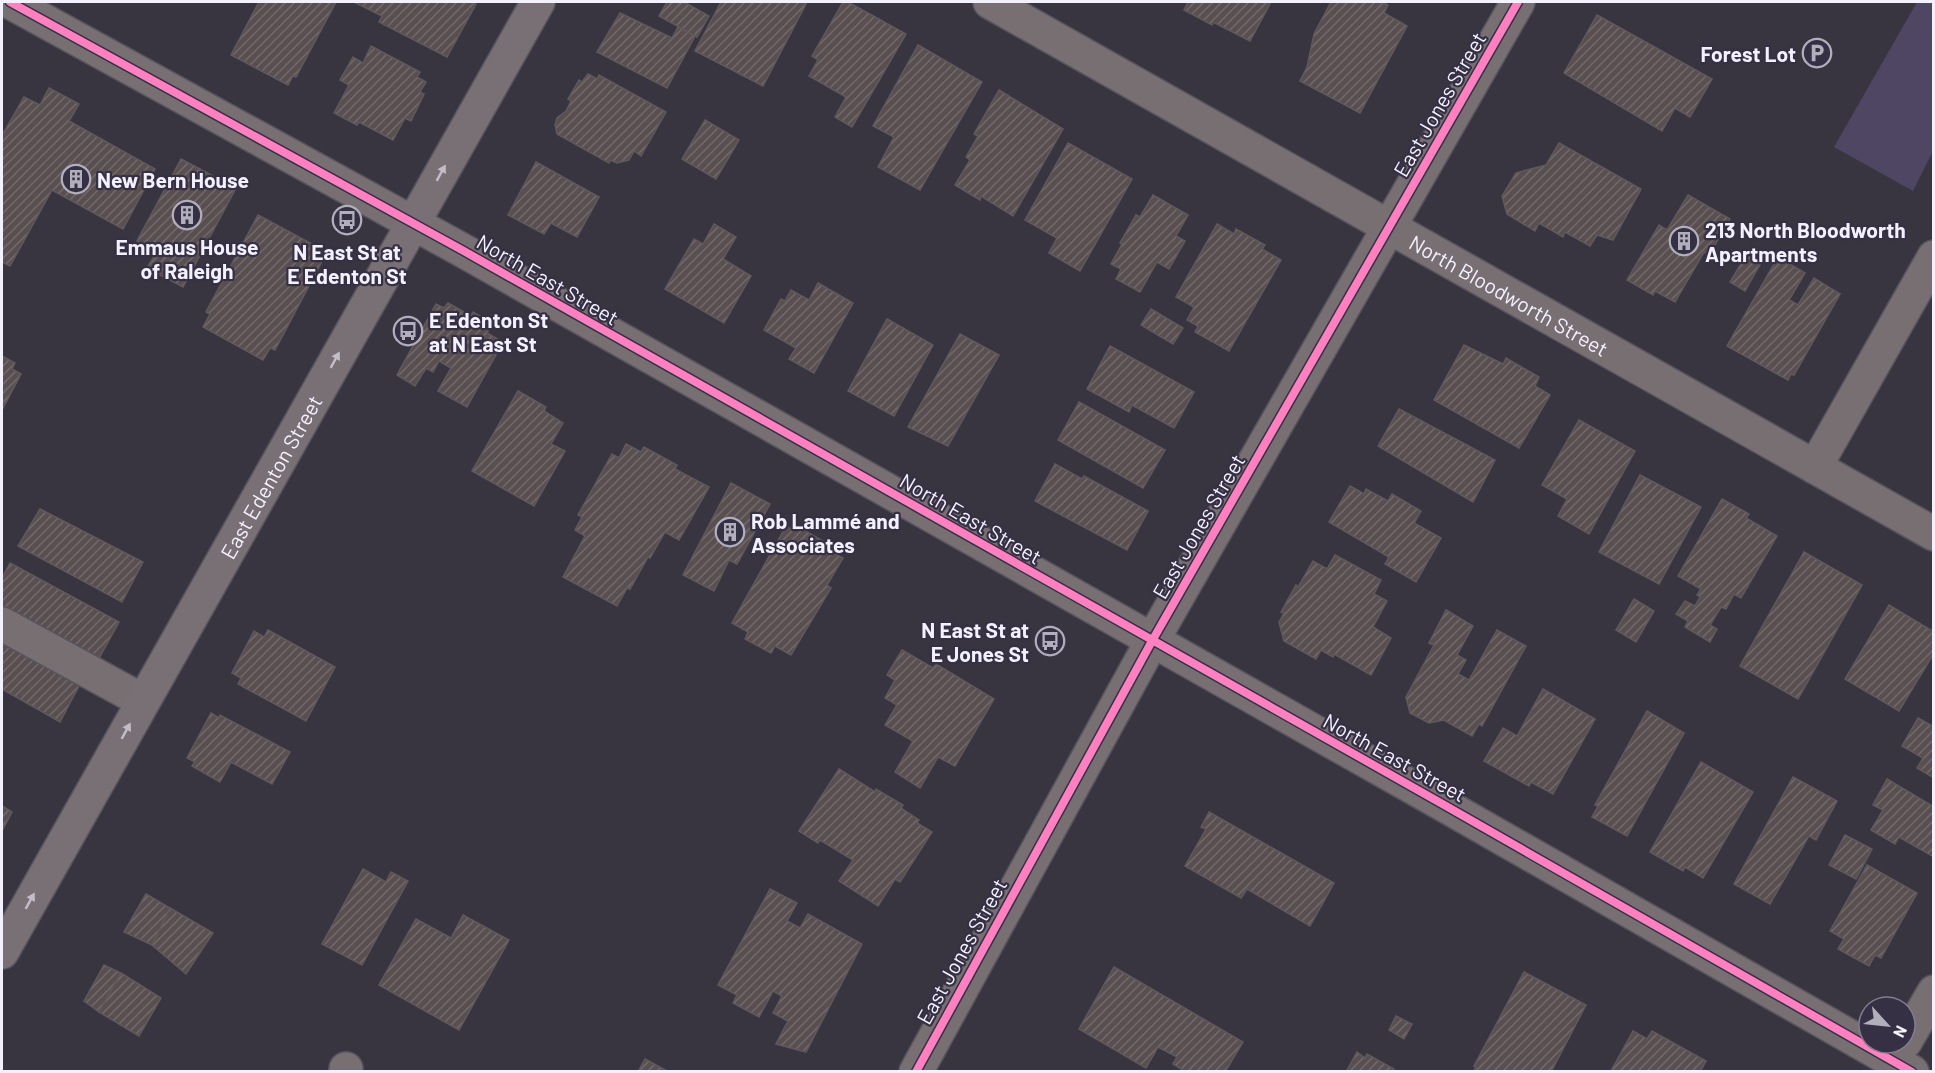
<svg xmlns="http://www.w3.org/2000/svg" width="1935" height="1073" font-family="Barlow,sans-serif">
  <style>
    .green { fill: #4e4663 }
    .building { fill: url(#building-hatch); stroke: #60595c; stroke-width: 1.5 }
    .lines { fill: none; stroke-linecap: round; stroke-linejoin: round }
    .minor-casing { stroke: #57545e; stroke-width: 36 }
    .major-casing { stroke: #57545e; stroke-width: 36 }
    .minor { stroke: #786f73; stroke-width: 33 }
    .major { stroke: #797076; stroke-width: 33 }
    .cycleway-casing { stroke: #363045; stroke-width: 11 }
    .cycleway { stroke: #ff80c0; stroke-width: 8 }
    .oneway { fill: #c3bdc8 }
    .labels { text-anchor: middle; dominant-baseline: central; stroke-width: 4.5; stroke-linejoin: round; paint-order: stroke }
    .poi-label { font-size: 21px; font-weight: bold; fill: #f4f1ff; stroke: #363045; text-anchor: start }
    .street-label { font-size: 21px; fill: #f4f1ff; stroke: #363045 }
  </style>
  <defs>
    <pattern id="building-hatch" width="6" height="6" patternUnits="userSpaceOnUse" patternTransform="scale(1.5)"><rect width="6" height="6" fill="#594f50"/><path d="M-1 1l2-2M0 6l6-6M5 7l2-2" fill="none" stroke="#71696a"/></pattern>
  </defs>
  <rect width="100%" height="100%" fill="#383540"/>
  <!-- green -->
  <polygon class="green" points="1917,2 1933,2 1933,151 1913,191 1834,147"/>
  <!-- building -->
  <g class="building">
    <polygon points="259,2 336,2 296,77 293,76 288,85 231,55"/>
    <polygon points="354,2 472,2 476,4 447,57 379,22 382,16"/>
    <polygon points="667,2 684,2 709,16 697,37 659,16"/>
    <polygon points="721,2 807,2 763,86 695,51"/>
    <polygon points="843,2 848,2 906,34 852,127 835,117 846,97 809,76 818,60 812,56"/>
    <polygon points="1188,2 1271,2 1250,41 1213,22 1212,25 1184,10"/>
    <polygon points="1331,2 1381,2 1388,5 1384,13 1407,26 1360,113 1300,81 1307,67 1314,34"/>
    <polygon points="620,13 672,38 678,27 695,36 667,88 597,52"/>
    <polygon points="1597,15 1712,79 1690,117 1675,108 1662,131 1564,73"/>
    <polygon points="918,45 982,82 920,190 878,167 894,137 873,126"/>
    <polygon points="371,46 420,72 417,77 426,82 420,92 424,94 411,121 405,118 393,140 359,122 357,125 334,113 349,85 340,80 353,57 363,63"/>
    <polygon points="588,74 597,79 599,75 666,112 641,156 634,151 629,160 617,163 610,160 609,163 557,134 555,125 557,118 566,111 571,101 568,99 579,80 582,82"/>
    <polygon points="49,88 79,104 69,121 155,169 123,229 52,190 10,266 2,262 2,131 4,132 24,97 40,105"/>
    <polygon points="999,90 1063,129 1013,216 981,196 980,200 955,185 970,160 966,157 978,136 974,134"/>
    <polygon points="705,120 739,140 716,179 682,159"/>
    <polygon points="1068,143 1132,179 1080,271 1049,253 1057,238 1025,220"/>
    <polygon points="1559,143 1641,189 1613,240 1597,235 1590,246 1565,232 1563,237 1539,223 1535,231 1507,214 1502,196 1516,173 1546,165"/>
    <polygon points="181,159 236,188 183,287 147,268 157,251 137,241"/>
    <polygon points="536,162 599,197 577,237 551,223 544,234 508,215"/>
    <polygon points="1153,195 1188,215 1176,236 1185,241 1169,269 1157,262 1140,292 1116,279 1121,269 1111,264 1122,244 1120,243 1136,215 1140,217"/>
    <polygon points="1688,195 1730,219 1709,255 1704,252 1675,302 1655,291 1653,295 1627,280 1659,225 1667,230"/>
    <polygon points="258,215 327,252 275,350 270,348 263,360 203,327 210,314 206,312"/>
    <polygon points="714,224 736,237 723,259 751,276 724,323 665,289 694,239 703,244"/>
    <polygon points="1217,224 1234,234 1236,229 1265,245 1262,249 1281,260 1229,351 1195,332 1198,326 1187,320 1194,307 1176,297"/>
    <polygon points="1748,252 1762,261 1745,291 1730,282"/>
    <polygon points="1778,257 1805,273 1789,300 1798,305 1814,278 1840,294 1794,375 1791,374 1788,380 1727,346"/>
    <polygon points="818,283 853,303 814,373 789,359 796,348 764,330 781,299 785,301 791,290 809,300"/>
    <polygon points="448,303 464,312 460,318 467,322 473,312 492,323 487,333 503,342 467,407 438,391 451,368 439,361 433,372 426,368 415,386 397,375 436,304 444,308"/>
    <polygon points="1151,309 1183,328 1173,344 1141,325"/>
    <polygon points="887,319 933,345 894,416 848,391"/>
    <polygon points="960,334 999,355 948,446 908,427"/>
    <polygon points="1464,345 1503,364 1506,358 1539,377 1535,386 1550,395 1519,448 1434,400"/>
    <polygon points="1110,346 1194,392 1174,428 1132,405 1129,412 1087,389"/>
    <polygon points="2,356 15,363 12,369 21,374 2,410"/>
    <polygon points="518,391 546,407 544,411 563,423 551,444 565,451 534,506 472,471"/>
    <polygon points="1079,402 1165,450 1143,488 1058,440"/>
    <polygon points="1399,409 1495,460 1473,502 1378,446"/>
    <polygon points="1579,420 1635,451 1589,534 1558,516 1567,499 1542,485"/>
    <polygon points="626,444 641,452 644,447 677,465 675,469 709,487 679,540 665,532 650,558 648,557 630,589 627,588 617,606 563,577 585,536 575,530 582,517 578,515 612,454 619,458"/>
    <polygon points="1055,464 1082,479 1084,476 1148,511 1127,550 1035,501"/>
    <polygon points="1640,475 1701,507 1659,584 1599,552"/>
    <polygon points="731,483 770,504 737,564 729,560 714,591 683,575"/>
    <polygon points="1350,486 1364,494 1366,489 1388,501 1392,494 1421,511 1414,523 1441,538 1416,582 1385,564 1389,557 1329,522"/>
    <polygon points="1722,499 1749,514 1746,518 1777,536 1741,598 1734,594 1726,609 1721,607 1710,625 1717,629 1710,642 1685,627 1688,621 1676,614 1685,601 1695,606 1700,597 1697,595 1701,589 1678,576"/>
    <polygon points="40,509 143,562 122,602 18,546"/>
    <polygon points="793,524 832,546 830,551 843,558 827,585 831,588 791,655 775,646 771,653 745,639 748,632 732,623 786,526 790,529"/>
    <polygon points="1804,552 1862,585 1798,699 1740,666"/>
    <polygon points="1335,555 1381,580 1374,594 1387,601 1373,627 1391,638 1371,675 1334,654 1333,657 1321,650 1316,659 1284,641 1279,622 1284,613 1281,612 1296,585 1298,587 1313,561 1327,569"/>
    <polygon points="10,563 119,622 97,662 2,609 2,578"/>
    <polygon points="1634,599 1654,611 1636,642 1616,630"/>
    <polygon points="1889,605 1934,632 1934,640 1930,645 1934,647 1934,653 1899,711 1845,679"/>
    <polygon points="1446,610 1473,626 1457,655 1466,660 1458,674 1469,680 1497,630 1526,646 1482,726 1479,724 1472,736 1444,720 1429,723 1410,713 1406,697 1434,645 1429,643"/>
    <polygon points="268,630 335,667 306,721 238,684 241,678 232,673 254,631 264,637"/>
    <polygon points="2,638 81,682 60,722 2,689"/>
    <polygon points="902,650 933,668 936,664 994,699 955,766 938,757 920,788 895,772 913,741 885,725 897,705 885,698 895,680 887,675"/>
    <polygon points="1543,689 1595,719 1553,794 1531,782 1529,786 1484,761 1503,728 1517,736"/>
    <polygon points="1647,711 1684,733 1627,836 1592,817 1598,806 1595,805"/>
    <polygon points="211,713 219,718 220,715 290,752 272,784 231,762 220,782 192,766 195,762 187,758"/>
    <polygon points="1918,718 1934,727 1934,778 1917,768 1923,758 1902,746"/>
    <polygon points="1701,762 1753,792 1703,878 1685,867 1683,871 1650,852"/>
    <polygon points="839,769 875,792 876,789 903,805 901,808 919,820 917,823 932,832 900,882 895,879 878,906 839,881 853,860 820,840 818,843 799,831"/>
    <polygon points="1793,777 1837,801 1816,840 1809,836 1770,904 1734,884"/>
    <polygon points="1887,779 1934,807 1934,857 1899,837 1895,844 1871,830 1883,810 1873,805"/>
    <polygon points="2,806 12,812 2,831"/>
    <polygon points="1209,812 1334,883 1310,926 1247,889 1241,898 1185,866 1206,829 1201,827"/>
    <polygon points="1845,835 1872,849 1856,879 1829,865"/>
    <polygon points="1867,865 1917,893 1881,958 1875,955 1869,966 1838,949 1844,939 1830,931"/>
    <polygon points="363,869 386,882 391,872 408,881 362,965 322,944"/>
    <polygon points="770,889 797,903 787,921 800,928 808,914 862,944 806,1052 776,1044 788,1021 773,1013 782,996 773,991 759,1017 733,1003 737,995 718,985"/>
    <polygon points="146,894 170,908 152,945 124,932"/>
    <polygon points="170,908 213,933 186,974 152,945"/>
    <polygon points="463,915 509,940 459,1030 379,985 416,919 451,938"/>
    <polygon points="104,965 121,973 99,1012 84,1001"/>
    <polygon points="1114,967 1243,1042 1225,1072 1186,1072 1173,1064 1177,1057 1158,1047 1146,1068 1079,1029"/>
    <polygon points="1524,972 1586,1005 1551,1072 1473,1072 1476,1067 1474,1066"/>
    <polygon points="121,973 161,998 139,1036 99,1012"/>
    <polygon points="1396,1016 1412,1024 1404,1039 1389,1030"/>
    <polygon points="1633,1031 1647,1039 1652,1031 1706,1061 1700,1072 1611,1071"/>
    <polygon points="1357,1052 1365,1058 1367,1054 1394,1069 1393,1072 1346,1072"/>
    <polygon points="645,1059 669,1072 638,1072"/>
  </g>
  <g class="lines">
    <!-- minor casing -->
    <g class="minor-casing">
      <g id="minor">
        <polyline points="10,2 462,250 1446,806 1912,1072"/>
        <path id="s1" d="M990 2 1934 534"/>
        <polyline points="1815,467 1934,257"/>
        <polyline points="2,624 143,701"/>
        <polyline points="1905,1042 1934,992"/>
        <polyline points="346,1069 346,1072"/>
        <polyline points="916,1072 1152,641 1518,2"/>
      </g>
    </g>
    <!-- major casing -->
    <g class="major-casing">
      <g id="major">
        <path id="s2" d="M2 952 538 2"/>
      </g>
    </g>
    <!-- minor -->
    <use href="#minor" class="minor"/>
    <!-- major -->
    <use href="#major" class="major"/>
    <!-- cycleway casing -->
    <g class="cycleway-casing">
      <g id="cycleway">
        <polyline points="10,2 462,250 1446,806 1912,1072"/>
        <polyline points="916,1072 1152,641 1518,2"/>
      </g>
    </g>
    <!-- cycleway -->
    <use href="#cycleway" class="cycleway"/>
  </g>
  <!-- one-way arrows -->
  <defs><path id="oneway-solid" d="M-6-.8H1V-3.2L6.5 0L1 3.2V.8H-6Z" transform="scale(1.5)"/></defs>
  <g class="oneway">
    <use href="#oneway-solid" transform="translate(441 173) rotate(-61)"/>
    <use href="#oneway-solid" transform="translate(335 360) rotate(-61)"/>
    <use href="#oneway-solid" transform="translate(126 731) rotate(-61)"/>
    <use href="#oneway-solid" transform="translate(30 901) rotate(-61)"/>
  </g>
  <!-- icons -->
  <defs>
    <g id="parking-ring" transform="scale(1.5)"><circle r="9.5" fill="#363045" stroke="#b2afbc" stroke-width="1.5"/><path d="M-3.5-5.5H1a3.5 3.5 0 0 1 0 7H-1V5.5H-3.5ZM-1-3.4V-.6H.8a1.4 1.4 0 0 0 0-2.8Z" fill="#b2afbc"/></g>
    <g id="building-ring" transform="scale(1.5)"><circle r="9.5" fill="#363045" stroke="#b2afbc" stroke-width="1.5"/><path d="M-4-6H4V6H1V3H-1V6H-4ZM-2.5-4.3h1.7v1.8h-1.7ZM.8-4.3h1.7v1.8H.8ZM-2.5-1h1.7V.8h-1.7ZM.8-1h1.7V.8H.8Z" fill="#b2afbc"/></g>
    <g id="bus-ring" transform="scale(1.5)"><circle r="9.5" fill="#363045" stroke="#b2afbc" stroke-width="1.5"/><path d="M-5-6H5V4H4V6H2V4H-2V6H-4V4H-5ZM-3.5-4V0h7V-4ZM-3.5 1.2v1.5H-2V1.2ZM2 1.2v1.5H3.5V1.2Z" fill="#b2afbc"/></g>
  </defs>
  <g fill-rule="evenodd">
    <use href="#parking-ring" x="1817" y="53"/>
    <use href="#building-ring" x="76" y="179"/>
    <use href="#building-ring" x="187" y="215"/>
    <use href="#bus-ring" x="347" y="220"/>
    <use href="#building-ring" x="1684" y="241"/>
    <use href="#bus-ring" x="408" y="331"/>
    <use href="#building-ring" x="730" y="532"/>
    <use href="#bus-ring" x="1050" y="641"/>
  </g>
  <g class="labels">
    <!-- poi labels -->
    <g class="poi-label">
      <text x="1796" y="53" text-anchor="end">Forest Lot</text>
      <text x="97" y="179">New Bern House</text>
      <text x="1705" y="229">213 North Bloodworth<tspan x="1705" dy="24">Apartments</tspan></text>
      <text x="187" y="246" text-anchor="middle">Emmaus House<tspan x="187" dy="24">of Raleigh</tspan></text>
      <text x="347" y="251" text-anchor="middle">N East St at<tspan x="347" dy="24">E Edenton St</tspan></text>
      <text x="429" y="319">E Edenton St<tspan x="429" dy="24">at N East St</tspan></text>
      <text x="751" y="520">Rob Lammé and<tspan x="751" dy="24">Associates</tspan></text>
      <text x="1029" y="629" text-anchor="end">N East St at<tspan x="1029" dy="24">E Jones St</tspan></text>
    </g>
    <!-- street labels -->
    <g class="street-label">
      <text transform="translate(1439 104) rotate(-60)">East Jones Street</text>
      <text transform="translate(548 279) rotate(30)">North East Street</text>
      <text stroke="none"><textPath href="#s1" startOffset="596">North Bloodworth Street</textPath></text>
      <text stroke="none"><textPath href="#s2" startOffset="546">East Edenton Street</textPath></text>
      <text transform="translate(971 518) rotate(30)">North East Street</text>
      <text transform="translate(1198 526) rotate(-60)">East Jones Street</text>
      <text transform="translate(1395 757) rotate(29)">North East Street</text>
      <text transform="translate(961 951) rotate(-61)">East Jones Street</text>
    </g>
  </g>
  <!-- border -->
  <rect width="1935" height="1073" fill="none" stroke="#f4f1ff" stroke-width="6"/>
  <!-- north arrow -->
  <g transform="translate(1887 1025) rotate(117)"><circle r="28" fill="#363045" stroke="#827d8f" stroke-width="1.5"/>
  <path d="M0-4.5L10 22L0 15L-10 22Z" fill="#b2afbc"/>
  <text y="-9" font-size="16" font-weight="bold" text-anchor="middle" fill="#f4f1ff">N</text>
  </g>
</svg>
